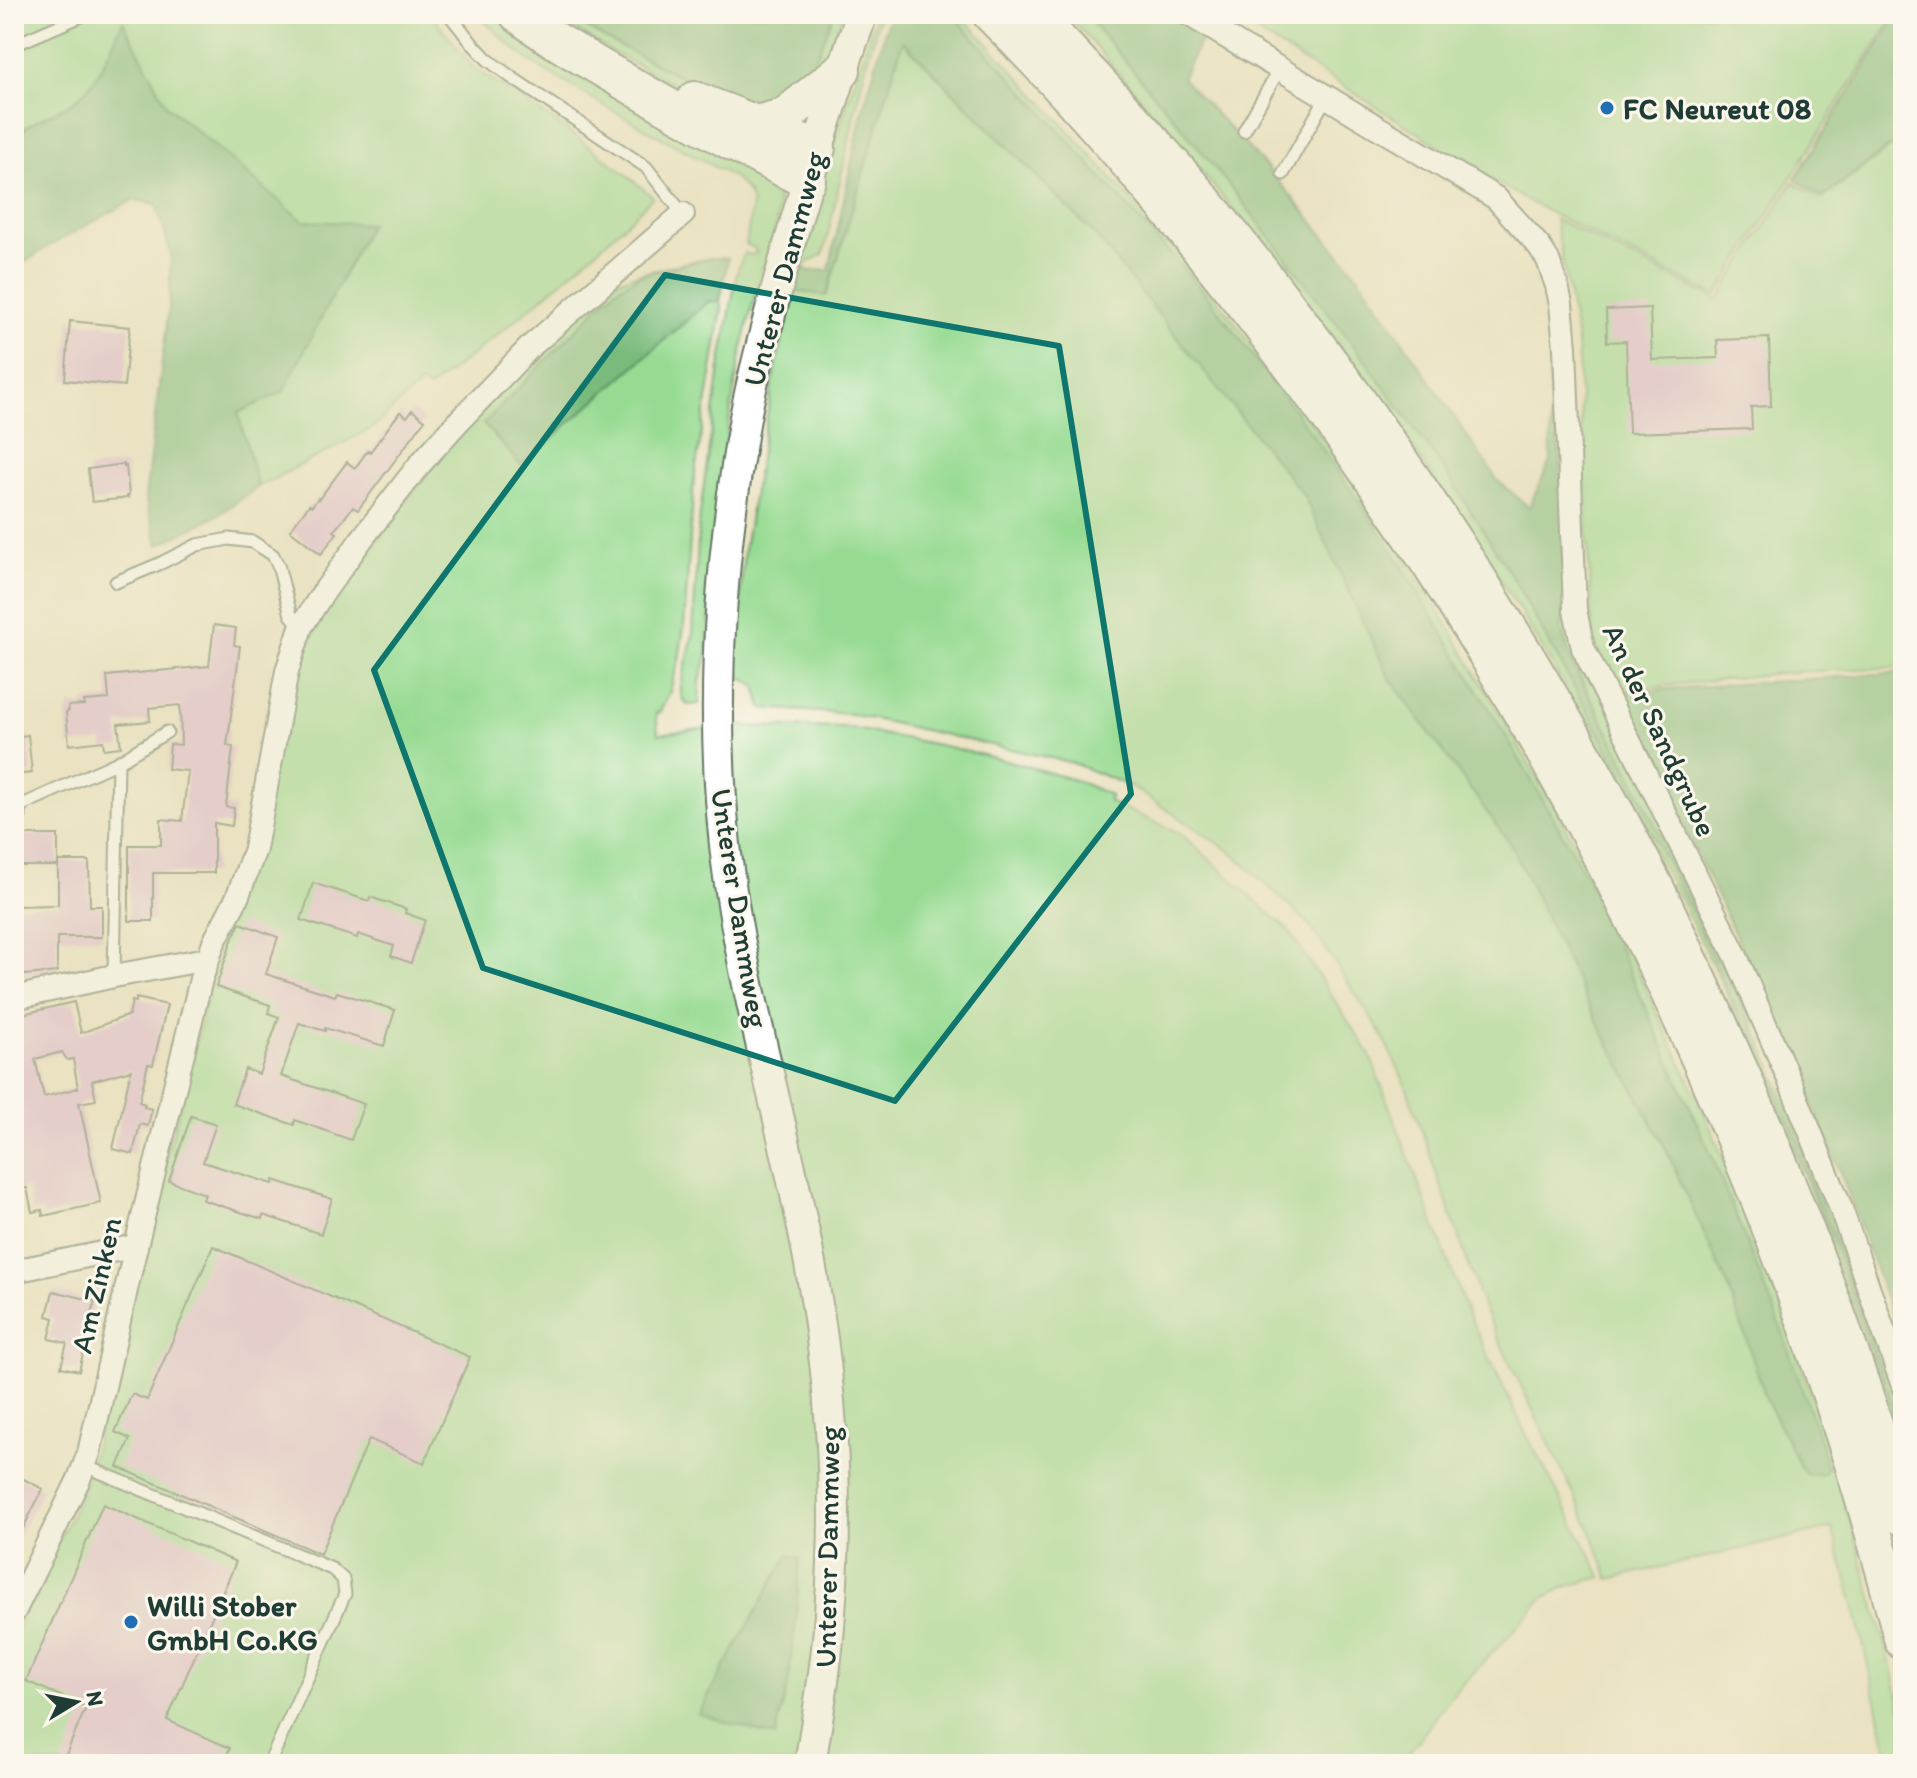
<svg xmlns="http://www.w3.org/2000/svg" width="1917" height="1778" font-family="Itim,sans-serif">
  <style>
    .green { fill: #97db93; stroke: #5b8c64; stroke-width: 2 }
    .forest { fill: #79bb7d; stroke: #4c7c58; stroke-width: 2 }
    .building { fill: #dfb4d4; fill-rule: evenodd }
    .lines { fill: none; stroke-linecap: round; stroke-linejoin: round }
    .service-casing { stroke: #667765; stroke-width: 15 }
    .minor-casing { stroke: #667765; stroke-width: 26 }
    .secondary-casing { stroke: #667765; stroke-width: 34 }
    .trunk-casing { stroke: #667765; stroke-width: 40 }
    .service { stroke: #fff; stroke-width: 11 }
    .minor { stroke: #fff; stroke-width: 22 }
    .secondary { stroke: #fff; stroke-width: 30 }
    .trunk { stroke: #fff; stroke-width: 36 }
    .marked { fill: none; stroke: #0f766e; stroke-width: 6; stroke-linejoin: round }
    .poi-dot { fill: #1f6fb2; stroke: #fbf7ec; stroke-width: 3 }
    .labels { text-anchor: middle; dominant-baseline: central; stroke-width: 6; stroke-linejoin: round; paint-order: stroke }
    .poi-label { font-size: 30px; font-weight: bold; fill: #1f3d34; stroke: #fbf7ec; text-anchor: start }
    .street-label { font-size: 30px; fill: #1f3d34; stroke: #fbf7ec }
  </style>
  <rect width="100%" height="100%" fill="#fbf7ec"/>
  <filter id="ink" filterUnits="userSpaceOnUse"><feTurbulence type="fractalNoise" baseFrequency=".0125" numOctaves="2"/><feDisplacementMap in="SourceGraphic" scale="16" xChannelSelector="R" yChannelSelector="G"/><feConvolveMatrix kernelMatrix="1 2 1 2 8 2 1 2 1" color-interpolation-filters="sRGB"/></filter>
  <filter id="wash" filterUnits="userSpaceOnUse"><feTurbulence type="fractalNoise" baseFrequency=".006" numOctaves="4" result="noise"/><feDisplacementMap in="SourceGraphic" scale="32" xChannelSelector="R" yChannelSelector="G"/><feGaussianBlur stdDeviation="1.8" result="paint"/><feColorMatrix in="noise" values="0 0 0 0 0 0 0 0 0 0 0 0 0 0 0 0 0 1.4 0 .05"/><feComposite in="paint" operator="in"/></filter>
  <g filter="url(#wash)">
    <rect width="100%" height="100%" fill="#eae2c1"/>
    <!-- green -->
    <g class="green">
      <path d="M14 14H431L472 66 577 137 627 175 653 197C583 267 506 329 428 389L421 383 373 428 258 487 238 413 369 225 303 221 167 106 123 22 95 81 72 103 23 128 14 141Z"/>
      <path d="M477 14H509L775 184C785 218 767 252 758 285 723 407 716 529 707 655L700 681 699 704 689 705 685 702 681 695V686L693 635 699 521 720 368 737 273 744 253 751 255 757 253 754 248 746 244 752 205 749 194 735 178 615 112 536 65 512 47Z"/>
      <polygon points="551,14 564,14 608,40 817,55 834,14 844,14 822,58 808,82 716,103 679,87 612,52"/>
      <polygon points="876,14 880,14 862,80 826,244 823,254 804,265 806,268 803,269 794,290 827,295 902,41 1096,236 1304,496 1389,677 1511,845 1589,1006 1664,1145 1729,1288 1767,1401 1801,1468 1827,1469 1822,1447 1780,1325 1710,1152 1588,879 1506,736 1386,540 1312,434 1206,294 1034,102 952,14 958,14 970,25 1064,125 1204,282 1327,444 1394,541 1450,629 1558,813 1601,895 1702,1107 1748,1219 1790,1334 1832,1456 1892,1668 1903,1716 1903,1764 1890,1764 1856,1612 1832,1528 1609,1579 1589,1526 1484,1309 1405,1083 1380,1031 1308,923 1230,851 1132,787 1073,763 851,714 762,708 756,685 735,675 744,550 773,381 794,290 789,289 803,241"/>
      <path d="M1066 14H1085L1186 132 1260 224 1361 355 1442 466 1512 576 1613 758 1694 916 1746 1031 1790 1134 1840 1259 1898 1429V1418L1853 1289 1807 1164 1752 1027 1693 902 1622 757 1572 662 1561 629 1565 610C1638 769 1715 927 1781 1089 1824 1194 1863 1300 1899 1407L1903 1419V1458C1848 1281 1782 1106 1700 939 1673 883 1643 829 1613 774 1581 715 1548 656 1512 598 1414 443 1306 295 1188 155 1148 107 1109 59 1066 14Z"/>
      <polygon points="1228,14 1895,14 1716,296 1527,201"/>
      <polygon points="1903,138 1903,667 1791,672 1623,690 1593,640 1577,341 1555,219 1718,300 1793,182 1822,199"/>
      <polygon points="696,260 727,261 719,302 722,308 694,479 684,626 679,660 669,694 659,713 656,713 658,734 728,726 850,728 944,746 1009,761 1078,781 1110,795 1109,802 1180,833 1289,931 1369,1053 1468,1314 1523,1428 1602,1577 1567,1586 1545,1597 1453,1694 1401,1764 14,1764 14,1634 85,1486 210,984 301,656 331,601 428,473 461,431 537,354 615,281 641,273"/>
    </g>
    <!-- forest -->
    <g class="forest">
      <polygon points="564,14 834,14 817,55 798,89 783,102 746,106 691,82 608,40"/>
      <polygon points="890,14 952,14 1034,102 1206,294 1312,434 1386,540 1506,736 1588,879 1710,1152 1780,1325 1822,1447 1827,1469 1824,1474 1808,1475 1801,1468 1767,1401 1729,1288 1664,1145 1589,1006 1511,845 1389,677 1304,496 1096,236 903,41 826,296 794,290 798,275 803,269 808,271 829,270 862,113"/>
      <polygon points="1085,14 1171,14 1204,34 1182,78 1271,172 1360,278 1498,481 1529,507 1551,459 1549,349 1552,349 1556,427 1561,464 1565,610 1561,629 1572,663 1622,757 1693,902 1752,1027 1807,1164 1854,1289 1901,1428 1898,1429 1840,1259 1790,1134 1746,1031 1694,916 1613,758 1512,576 1442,466 1361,355 1260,224 1186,132"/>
      <polygon points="1898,14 1903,14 1903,136 1823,197 1795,179"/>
      <path d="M123 21 167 106 303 221 370 224 283 392 238 413 258 487 218 515 158 545 145 498 169 306 171 255 156 204 133 200 47 247 14 270V141C29 119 49 117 70 104 99 85 109 50 123 21Z"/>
      <polygon points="709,258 728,258 720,302 709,301 521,465 483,424 615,290 640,275"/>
      <polygon points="1903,672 1903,1348 1849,1195 1800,1072 1630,712 1627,692"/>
      <polygon points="788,1555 800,1558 796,1620 788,1684 775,1737 698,1714"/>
    </g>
    <g id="blocks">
      <!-- building -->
      <g class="building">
        <polygon points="1650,308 1652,360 1718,358 1717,340 1769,338 1771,406 1751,407 1752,429 1629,433 1626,341 1607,342 1606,310"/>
        <polygon points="70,321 130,327 124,386 65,380"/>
        <polygon points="412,410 425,420 358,510 353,507 334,531 337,533 321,554 290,530 309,505 312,506 318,498 319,499 347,462 355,468 368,450 370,452 400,412 407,417"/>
        <polygon points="124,464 124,467 126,466 129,495 127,496 128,498 92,502 88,469"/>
        <polygon points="214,625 236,628 234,645 240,646 227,746 233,747 226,807 234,808 232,826 214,823 214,873 153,873 153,921 129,921 129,845 161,845 161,819 182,821 188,771 168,769 170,744 181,745 180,705 149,708 150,721 118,724 121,747 104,749 103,741 69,745 66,712 69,711 68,706 85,705 84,701 109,699 107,676 209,666"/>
        <polygon points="28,735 32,773 14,775 14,737"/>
        <rect x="14" y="835" width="44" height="31"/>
        <polygon points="58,861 89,861 90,906 102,906 102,937 57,937 57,972 14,976 14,906 58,905"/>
        <polygon points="313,883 369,901 370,897 406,909 405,913 425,920 411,963 391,956 394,946 358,934 357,938 301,920"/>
        <polygon points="240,923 278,937 266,974 335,996 337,992 395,1010 384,1046 325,1028 325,1031 299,1023 281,1076 364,1104 351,1140 295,1120 294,1125 233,1104 245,1069 259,1074 279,1017 268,1013 270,1005 216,987 233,937"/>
        <path d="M136 998 167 1005 153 1065 148 1064 139 1102 145 1104 144 1107 152 1109 148 1126 140 1124 133 1154 113 1149 131 1070 92 1081 96 1100 79 1103 101 1203 43 1216 42 1210 32 1212 27 1188 14 1191V1077L21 1075 14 1052V1016L74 1002 81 1033 129 1015 132 1001 136 1002ZM62 1052 67 1060 73 1059 78 1088 44 1097 35 1059Z"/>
        <polygon points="191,1116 216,1124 203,1162 273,1184 274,1180 332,1199 321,1234 263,1215 262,1219 203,1200 205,1194 169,1181"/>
        <polygon points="213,1246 470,1357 424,1463 369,1439 320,1554 118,1467 130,1439 115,1432 132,1394 147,1400"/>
        <polygon points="53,1291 95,1301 79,1371 61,1367 67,1343 49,1339 54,1318 47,1316"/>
        <polygon points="14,1474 43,1489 14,1546"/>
        <polygon points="103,1504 236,1562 167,1720 230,1748 223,1764 62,1764 86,1707 26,1681"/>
      </g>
    </g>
  </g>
  <g filter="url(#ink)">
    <use href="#blocks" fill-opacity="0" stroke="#667765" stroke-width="2"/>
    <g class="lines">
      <!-- service casing -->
      <g class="service-casing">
        <g id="service">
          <polyline points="449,14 471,42 487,59 511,77 646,167 683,214"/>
          <polyline points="14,45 86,14"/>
          <polyline points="1244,131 1280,68"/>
          <polyline points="1283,174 1327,96"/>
          <polyline points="116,582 159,564 197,545 229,539 253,542 273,555 278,565 291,615 301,627"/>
          <polyline points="14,818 20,816 20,806 118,762 167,732"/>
          <polyline points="114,976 118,762"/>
          <polyline points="85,1466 332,1569 343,1579 345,1594 269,1764"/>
        </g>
      </g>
      <!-- minor casing -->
      <g class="minor-casing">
        <g id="minor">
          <polyline points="1188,14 1496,198 1539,246 1548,260 1557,286 1561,304 1565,347 1575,610 1583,648 1735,954 1790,1082 1839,1203 1903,1386"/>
          <polyline points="14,998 114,976 207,959"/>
          <polyline points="14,1271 136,1246"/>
          <polyline points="14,1612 79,1479 89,1453 136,1246 201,979 214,942 237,898 255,849 287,671 301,627 321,596 361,540 420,464 456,424 530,347 683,214"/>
        </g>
      </g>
      <!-- secondary casing -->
      <g class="secondary-casing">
        <path id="secondary" d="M810 1764C818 1714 827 1664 830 1613 839 1501 832 1386 812 1275 787 1131 741 991 725 845 710 704 720 558 745 418 754 368 769 319 782 270 806 184 832 98 862 14"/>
      </g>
      <!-- trunk casing -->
      <g class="trunk-casing">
        <g id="trunk">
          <path d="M518 14C547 37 580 55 612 74 676 112 740 148 807 180"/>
          <path d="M991 14C1071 94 1146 181 1217 270 1539 671 1776 1142 1903 1641"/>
          <path d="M1034 14C1096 80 1159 146 1217 217 1384 422 1529 644 1651 879 1667 910 1681 943 1696 974 1779 1150 1848 1331 1903 1517"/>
          <polyline points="695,100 817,148"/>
          <polyline points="756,124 784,117 842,70"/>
        </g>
      </g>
      <!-- service -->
      <use href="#service" class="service"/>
      <!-- minor -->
      <use href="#minor" class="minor"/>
      <!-- secondary -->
      <use href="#secondary" class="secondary"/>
      <!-- trunk -->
      <use href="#trunk" class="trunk"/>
    </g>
  </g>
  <!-- marked area -->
  <path d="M0 0H1917V1778H0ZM665 275 1059 346 1131 794 895 1101 483 968 374 670Z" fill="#eae2c1" fill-opacity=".55" fill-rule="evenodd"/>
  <path class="marked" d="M665 275 1059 346 1131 794 895 1101 483 968 374 670Z"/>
  <!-- markers -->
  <g class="poi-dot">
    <circle cx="1607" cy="108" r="8"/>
    <circle cx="131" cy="1622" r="8"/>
  </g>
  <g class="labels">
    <!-- poi labels -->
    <g class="poi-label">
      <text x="1623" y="108">FC Neureut 08</text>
      <text x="147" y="1605">Willi Stober<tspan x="147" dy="34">GmbH Co.KG</tspan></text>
    </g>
    <!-- street labels -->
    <g class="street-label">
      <text transform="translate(784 269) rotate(-75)">Unterer Dammweg</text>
      <text transform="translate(1660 730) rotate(65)">An der Sandgrube</text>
      <text transform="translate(740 908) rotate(81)">Unterer Dammweg</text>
      <text transform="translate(96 1285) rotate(-77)">Am Zinken</text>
      <text transform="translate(827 1547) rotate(-89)">Unterer Dammweg</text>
    </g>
  </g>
  <!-- margin -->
  <rect width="1917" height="1778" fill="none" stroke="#fbf7ec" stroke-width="48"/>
  <!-- north arrow -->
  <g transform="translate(76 1702) rotate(80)" stroke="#fbf7ec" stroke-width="6" paint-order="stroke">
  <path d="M0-6L14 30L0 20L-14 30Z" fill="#1f3d34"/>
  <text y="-12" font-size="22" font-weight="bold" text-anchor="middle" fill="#1f3d34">N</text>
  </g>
</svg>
